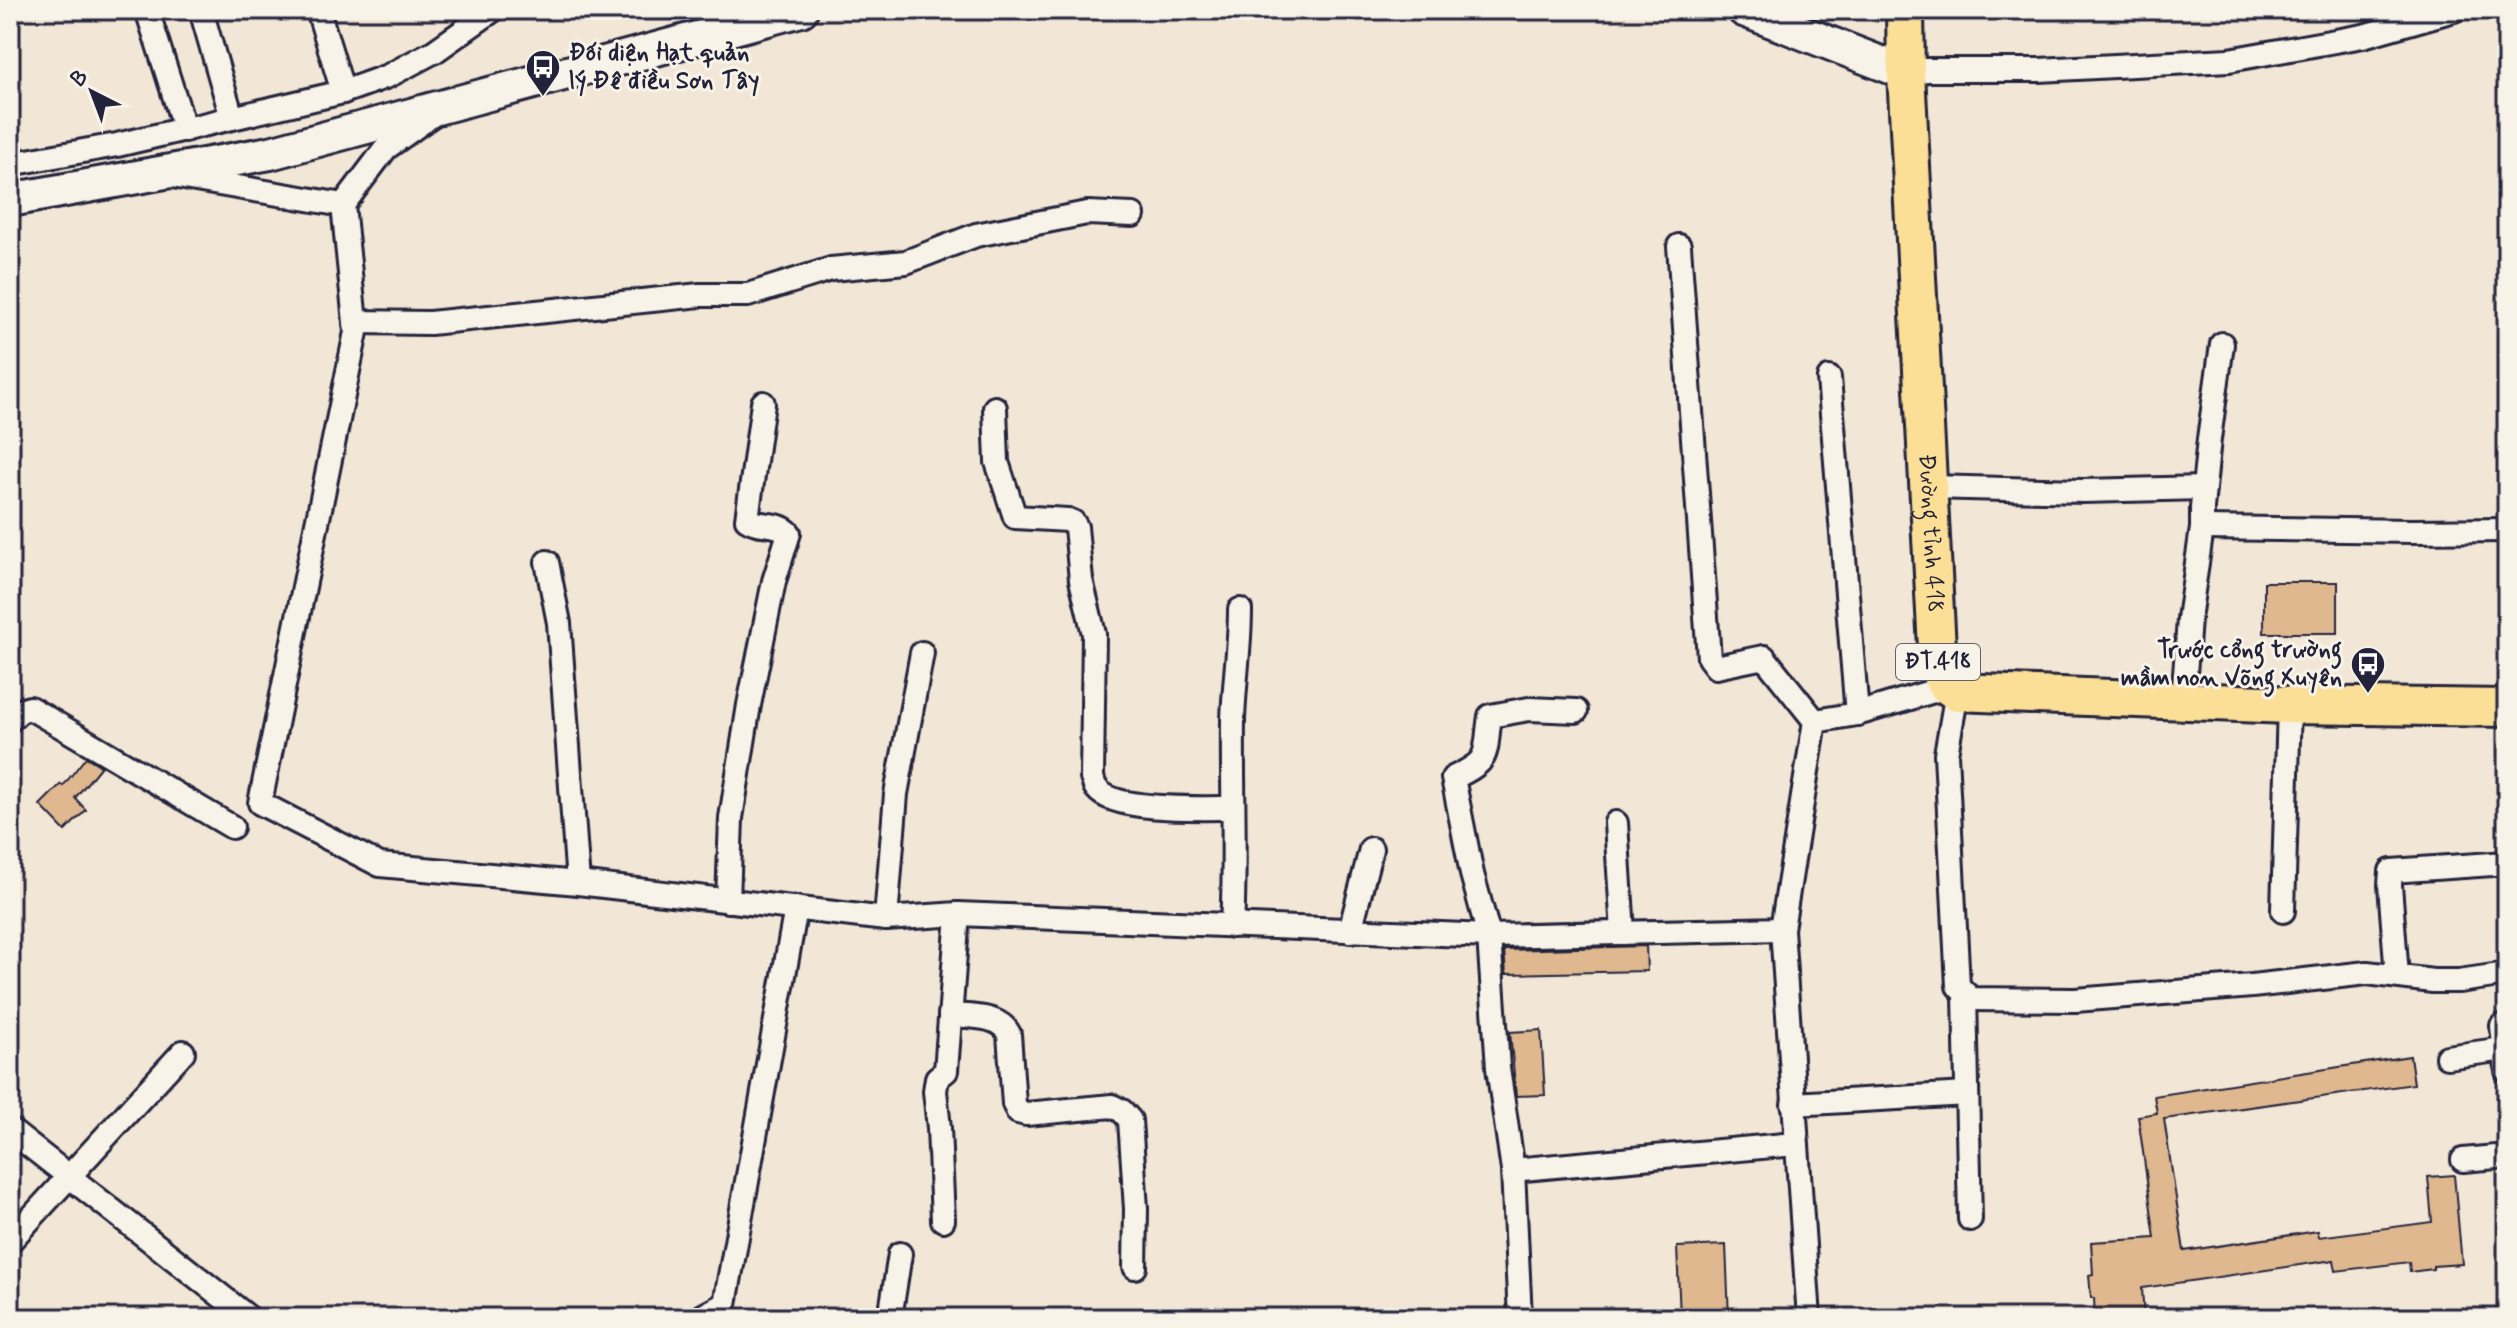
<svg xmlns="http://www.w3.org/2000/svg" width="2517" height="1328" font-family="Mynerve,sans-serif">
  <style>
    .building { fill: #dfb890; stroke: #22223b; stroke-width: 2 }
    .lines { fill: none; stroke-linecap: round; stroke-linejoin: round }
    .minor-casing { stroke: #22223b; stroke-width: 28 }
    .secondary-casing { stroke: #22223b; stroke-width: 38 }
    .primary-casing { stroke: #22223b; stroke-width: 42 }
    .minor { stroke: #f7f3e8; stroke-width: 22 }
    .secondary { stroke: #f7f3e8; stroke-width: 32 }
    .primary { stroke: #fbdf96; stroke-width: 36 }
    .labels { text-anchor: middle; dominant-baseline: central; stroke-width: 6; stroke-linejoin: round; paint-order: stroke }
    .shield { fill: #f7f3e8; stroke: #62616f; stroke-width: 2 }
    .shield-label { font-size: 22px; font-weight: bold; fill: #22223b }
    .poi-label { font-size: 24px; font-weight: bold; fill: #22223b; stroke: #f7f3e8; text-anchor: start }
    .street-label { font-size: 24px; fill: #22223b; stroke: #f7f3e8 }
  </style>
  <rect width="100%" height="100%" fill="#f2e7d6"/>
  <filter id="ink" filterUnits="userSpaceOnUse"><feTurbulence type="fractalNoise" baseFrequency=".0125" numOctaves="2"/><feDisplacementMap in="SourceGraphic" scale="16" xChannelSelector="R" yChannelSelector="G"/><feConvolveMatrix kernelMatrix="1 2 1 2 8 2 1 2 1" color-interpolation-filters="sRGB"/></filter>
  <g filter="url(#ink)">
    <!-- building -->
    <g class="building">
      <rect x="2264" y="582" width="74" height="51"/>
      <polygon points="86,757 101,766 75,798 86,810 65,831 40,805 61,784 63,786"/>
      <polygon points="1646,946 1647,971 1506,974 1504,950"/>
      <polygon points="1541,1030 1545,1095 1516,1096 1510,1032"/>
      <polygon points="2410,1056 2414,1084 2164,1119 2184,1251 2318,1231 2319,1237 2432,1222 2428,1177 2454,1175 2462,1264 2433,1266 2433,1269 2410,1272 2409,1262 2336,1271 2334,1260 2142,1288 2144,1318 2095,1318 2094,1298 2091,1298 2089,1275 2093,1274 2091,1242 2155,1238 2138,1116 2157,1113 2154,1096"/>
      <polygon points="1726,1245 1729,1318 1680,1318 1677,1247"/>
    </g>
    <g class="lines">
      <!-- minor casing -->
      <g class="minor-casing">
        <g id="minor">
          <polyline points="147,10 185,130"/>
          <polyline points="201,10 232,118"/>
          <polyline points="318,10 343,92"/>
          <polyline points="1906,73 1926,70 2039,70 2229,60 2363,36 2454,10"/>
          <polyline points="10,164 117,145 343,92 388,76 435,51 493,10"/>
          <polyline points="172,176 343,205 356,332 260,803 380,865 578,883 886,919 958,914 1489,936 1782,929"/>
          <polyline points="343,205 386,148 431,116"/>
          <polyline points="1679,246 1709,658 1716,667 1764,657 1815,721"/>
          <polyline points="355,322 430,323 700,295 748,295 831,269 906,262 976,235 1087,213 1133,215"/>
          <polyline points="1829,378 1857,714"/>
          <path d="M995 408 997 462 1015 517 1068 520 1073 522 1076 527 1081 580 1094 634 1092 778C1094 782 1094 786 1097 789 1115 812 1204 808 1233 808"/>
          <polyline points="1930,487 2083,491 2204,488"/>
          <polyline points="2202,528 2412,531 2507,530"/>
          <polyline points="547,562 559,623 578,883"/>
          <polyline points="1957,692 1946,754 1958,986 1971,999 2075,1000 2252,986 2367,973 2433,981 2459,981 2507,974"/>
          <polyline points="2183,702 2189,619 2202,528 2202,508 2209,439 2222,344"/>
          <polyline points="10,720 20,711 30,708 232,827"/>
          <polyline points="1616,823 1623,933"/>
          <path d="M728 901 731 818 749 705 774 581 789 533C778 521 760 528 747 519L763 403"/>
          <polyline points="2283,911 2289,705"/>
          <polyline points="886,919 896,794 922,653"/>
          <path d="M1232 926C1236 858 1232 790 1233 721 1234 684 1240 647 1240 610"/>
          <polyline points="1350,931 1371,849"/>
          <polyline points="2397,976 2390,885 2391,871 2507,863"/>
          <polyline points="1965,995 1970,1219"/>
          <path d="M950 1015C970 1017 999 1014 1009 1034L1014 1104 1018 1112 1026 1114 1112 1106 1122 1111 1130 1120 1136 1209 1135 1267"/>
          <polyline points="2502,1026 2507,1071"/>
          <polyline points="2447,1057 2504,1049"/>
          <polyline points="1793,1104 1967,1094"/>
          <polyline points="10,1130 249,1318"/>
          <polyline points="2463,1160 2507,1156"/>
          <polyline points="1513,1170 1795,1144"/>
          <polyline points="943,1220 939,1128 935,1091 937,1078 946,1071 958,914"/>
          <polyline points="10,1241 183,1052"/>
          <polyline points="699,1318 725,1304 796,908"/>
          <polyline points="890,1318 900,1254"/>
          <path d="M1520 1318 1513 1170 1498 1068 1489 936 1472 874 1453 778C1492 760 1484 756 1490 716L1529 709 1576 711"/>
          <polyline points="1809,1318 1782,929 1815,721 1857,714 1947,687"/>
        </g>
      </g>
      <!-- secondary casing -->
      <g class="secondary-casing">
        <g id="secondary">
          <polyline points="1744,10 1906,73"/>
          <polyline points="10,200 270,153 801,10"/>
        </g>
      </g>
      <!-- primary casing -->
      <g class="primary-casing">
        <g id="primary">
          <path id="s1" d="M1905 10 1906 73 1938 667C1942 680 1945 686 1957 692L2289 705 2507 708"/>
        </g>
      </g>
      <!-- minor -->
      <use href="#minor" class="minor"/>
      <!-- secondary -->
      <use href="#secondary" class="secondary"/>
      <!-- primary -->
      <use href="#primary" class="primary"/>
    </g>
  </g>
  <!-- icons -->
  <defs>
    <g id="bus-pin" transform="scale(1.8)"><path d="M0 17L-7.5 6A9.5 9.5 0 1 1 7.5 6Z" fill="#22223b" stroke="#f7f3e8"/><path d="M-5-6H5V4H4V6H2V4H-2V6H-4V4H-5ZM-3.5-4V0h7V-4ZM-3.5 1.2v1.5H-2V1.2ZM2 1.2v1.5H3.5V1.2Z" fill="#fff"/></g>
  </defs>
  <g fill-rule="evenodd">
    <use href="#bus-pin" x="543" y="67"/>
    <use href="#bus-pin" x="2368" y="664"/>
  </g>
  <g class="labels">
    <!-- shield labels -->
    <rect class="shield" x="1896" y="644" width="84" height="36" rx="6"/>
    <g class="shield-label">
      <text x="1938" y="662">ĐT.418</text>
    </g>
    <!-- poi labels -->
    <g class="poi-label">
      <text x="569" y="53">Đối diện Hạt quản<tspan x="569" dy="28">lý Đê điều Sơn Tây</tspan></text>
      <text x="2342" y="650" text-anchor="end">Trước cổng trường<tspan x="2342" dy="28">mầm non Võng Xuyên</tspan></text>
    </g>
    <!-- street labels -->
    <g class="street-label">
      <text stroke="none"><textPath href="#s1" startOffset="524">Đường tỉnh 418</textPath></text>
    </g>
  </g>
  <!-- margin -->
  <rect width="2517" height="1328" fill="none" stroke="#f7f3e8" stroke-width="40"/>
  <rect x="20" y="20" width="2477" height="1288" fill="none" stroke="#22223b" stroke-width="3" filter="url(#ink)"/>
  <!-- north arrow -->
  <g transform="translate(92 92) rotate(318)" stroke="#f7f3e8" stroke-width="6" paint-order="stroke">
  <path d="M0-6L14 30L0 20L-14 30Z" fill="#22223b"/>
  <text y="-12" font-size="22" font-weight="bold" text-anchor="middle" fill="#22223b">B</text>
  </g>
</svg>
